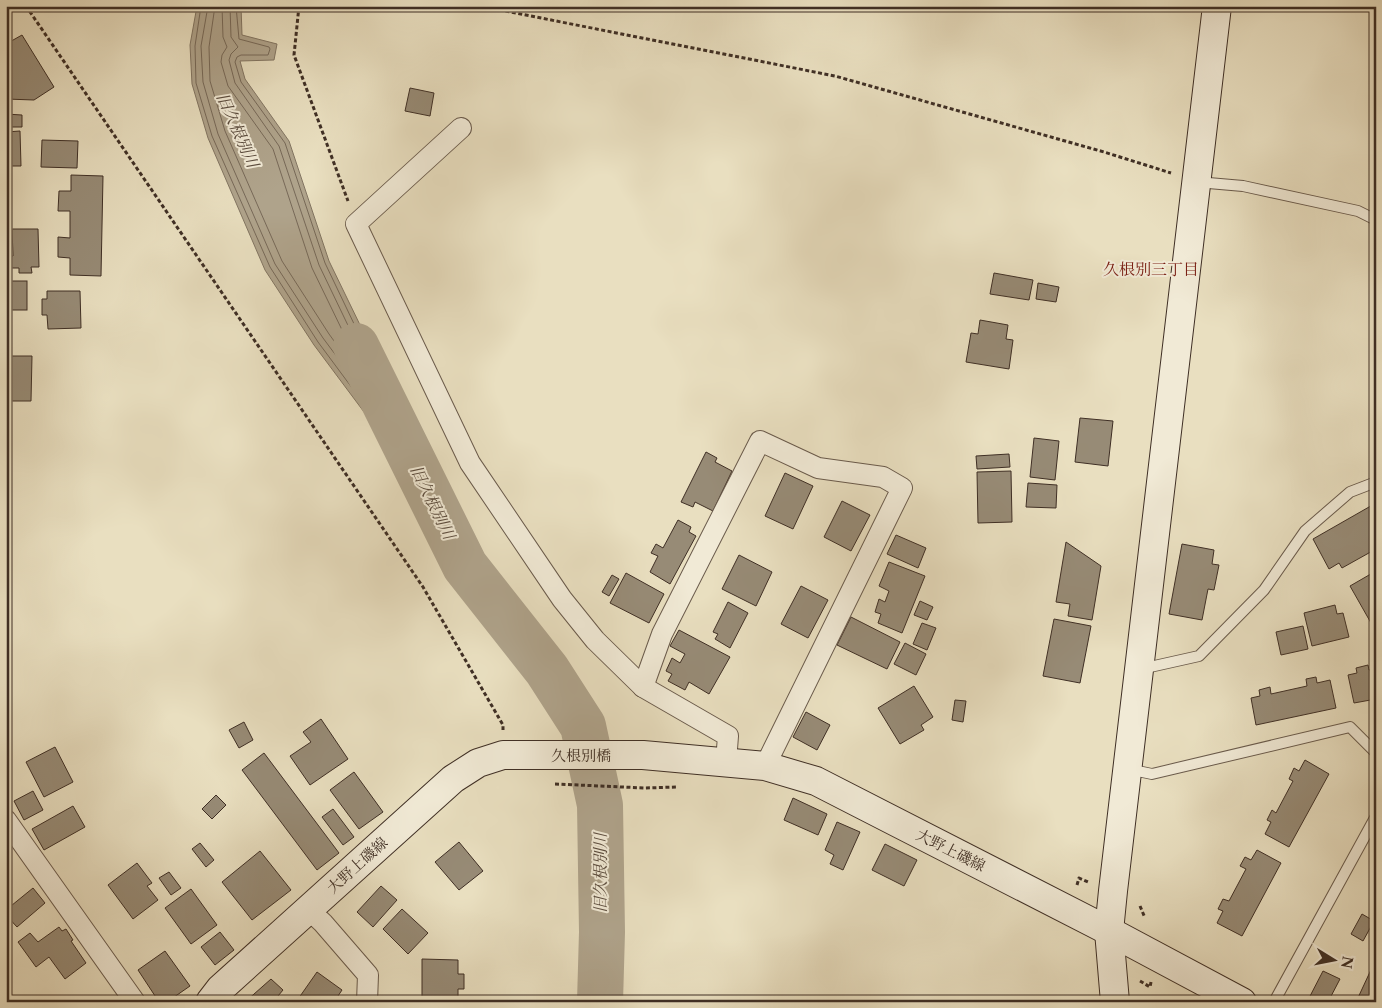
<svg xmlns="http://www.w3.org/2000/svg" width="1382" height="1008" font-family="'Libre Caslon Text','Noto Serif JP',serif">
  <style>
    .water { fill: #afa38b; stroke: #827562 }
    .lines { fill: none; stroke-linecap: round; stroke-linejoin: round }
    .shore { stroke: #776958; stroke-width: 1 }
    .river { stroke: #afa38b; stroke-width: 46 }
    .building { fill: #978b76; stroke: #3f2f25 }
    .lane-casing { stroke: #6a5b4c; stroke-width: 12 }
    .street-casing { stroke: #6a5b4c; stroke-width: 22 }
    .secondary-casing { stroke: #3f2f25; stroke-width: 30 }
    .path { stroke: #3f2f25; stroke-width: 3; stroke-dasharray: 4 2.5; stroke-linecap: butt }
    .lane { stroke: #f1ead6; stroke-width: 10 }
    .street { stroke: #f1ead6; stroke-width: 20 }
    .secondary { stroke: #f1ead6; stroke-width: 28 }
    .labels { text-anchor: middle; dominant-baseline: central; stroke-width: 4; stroke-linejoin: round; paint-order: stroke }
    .street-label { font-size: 15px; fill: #3f2f25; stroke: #f1ead6 }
    .water-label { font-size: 16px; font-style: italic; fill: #5b4c3e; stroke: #f1ead6 }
    .neighbourhood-label { font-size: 16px; fill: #7a1f14; stroke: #f1ead6 }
  </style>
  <rect width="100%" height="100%" fill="#e9dfc0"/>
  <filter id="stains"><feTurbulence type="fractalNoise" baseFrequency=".004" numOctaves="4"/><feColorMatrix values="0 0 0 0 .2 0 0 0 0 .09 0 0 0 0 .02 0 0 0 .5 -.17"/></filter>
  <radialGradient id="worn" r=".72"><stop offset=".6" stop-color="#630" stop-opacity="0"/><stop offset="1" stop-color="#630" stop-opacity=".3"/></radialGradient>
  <!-- water -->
  <polygon class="water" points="197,6 241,6 242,35 277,44 274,60 240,61 245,79 289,141 329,261 395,397 364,412 314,345 265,270 208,138 192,84 190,45"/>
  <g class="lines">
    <!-- shore -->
    <g class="shore">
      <polyline points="201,6 195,46 196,83 212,136 270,267 318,342 364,404 367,405 386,396 387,393 325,263 285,143 241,82 235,62 237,57 241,55 268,55 270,49 269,47 239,39 236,6"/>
      <polyline points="208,6 201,46 203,82 218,134 275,264 323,338 366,396 369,397 378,393 379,390 319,265 279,146 235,83 229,60 231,54 238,47 231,37 230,6"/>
      <polyline points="215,6 209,47 210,81 225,131 282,261 329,334 355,370 358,370 360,367 312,268 273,149 228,86 221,62 222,55 227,47 223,37 222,6"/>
    </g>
    <!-- river -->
    <polyline class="river" points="356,346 465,566 547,670 583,726 600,805 602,932 600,1002"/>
  </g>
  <!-- building -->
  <g class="building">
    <polygon points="22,35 54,87 34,100 6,99 6,44"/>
    <polygon points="410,88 434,93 430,116 405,111"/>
    <polygon points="6,114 22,115 22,127 6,127"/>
    <polygon points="20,131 21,166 6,166 6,132"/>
    <polygon points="42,140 78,141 77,168 41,167"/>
    <polygon points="71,175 103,176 101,276 70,275 70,258 58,257 58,237 70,238 70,211 58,211 59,191 71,191"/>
    <polygon points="12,229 38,229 39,267 31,267 32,273 19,273 19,268 8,268 8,256 13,256"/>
    <polygon points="994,273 1033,280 1029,300 990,294"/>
    <rect x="6" y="281" width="21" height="29"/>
    <polygon points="1038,283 1059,287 1056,302 1036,299"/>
    <polygon points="47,291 80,291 81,328 48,329 47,315 42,315 42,299 47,299"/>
    <polygon points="980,320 1008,325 1006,339 1013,340 1009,369 966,362 971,333 978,334"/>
    <polygon points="6,356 32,356 31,401 6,401"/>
    <polygon points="6,417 11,417 6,453"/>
    <polygon points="1080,418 1113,421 1108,466 1075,462"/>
    <polygon points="1034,438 1059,441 1055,480 1030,477"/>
    <polygon points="706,452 717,458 715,462 732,471 713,511 695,502 693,507 681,502"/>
    <polygon points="1009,454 1010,467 977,469 976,456"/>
    <polygon points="1011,471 1012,522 978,523 977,472"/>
    <polygon points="785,473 813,486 793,529 765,516"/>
    <polygon points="1028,483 1057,485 1056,508 1026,507"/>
    <polygon points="842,501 870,515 851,551 824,537"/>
    <polygon points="1376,503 1376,549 1342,568 1339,563 1329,569 1313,539"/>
    <polygon points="678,520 691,527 689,532 696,536 670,584 650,572 658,556 651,553 656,544 663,548"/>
    <polygon points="896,535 926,548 918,568 887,554"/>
    <polygon points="1066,542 1101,566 1092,620 1068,616 1070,604 1056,602"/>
    <polygon points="1182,544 1214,550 1212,564 1219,565 1214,590 1208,589 1202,620 1169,614"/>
    <polygon points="739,555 772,572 756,606 722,589"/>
    <polygon points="889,562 925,576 902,633 878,623 881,614 875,612 879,599 885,602 889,591 879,586"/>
    <polygon points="1376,571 1376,629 1375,630 1350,586"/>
    <polygon points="626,573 664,594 649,623 610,603"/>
    <polygon points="612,575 619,579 609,596 602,592"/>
    <polygon points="801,586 828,600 808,638 781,624"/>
    <polygon points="920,601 933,607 927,620 914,615"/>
    <polygon points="728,602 748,613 730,648 715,639 718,634 713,632"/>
    <polygon points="1335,605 1337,614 1343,613 1349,637 1312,646 1304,613"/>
    <polygon points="851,617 900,642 887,669 837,645"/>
    <polygon points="1054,619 1091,626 1080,683 1043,676"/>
    <polygon points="922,623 936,628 927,650 913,644"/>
    <polygon points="1303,626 1308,649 1281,655 1276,632"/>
    <polygon points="679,630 730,657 709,694 689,682 685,690 668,681 672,674 666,671 672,658 680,663 685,654 670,646"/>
    <polygon points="905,643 926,654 916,675 894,664"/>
    <polygon points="1368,665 1369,670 1376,669 1376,699 1354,703 1348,675 1357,673 1356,668"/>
    <polygon points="1316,677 1317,683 1330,680 1336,708 1256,725 1251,698 1260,696 1259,690 1270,687 1271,694 1307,686 1306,679"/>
    <polygon points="914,686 933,717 921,725 924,730 900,744 878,708"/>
    <polygon points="955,700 966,701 963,722 952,720"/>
    <polygon points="806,712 830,725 817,750 793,737"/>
    <polygon points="321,719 348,759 310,785 290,756 311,742 303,732"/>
    <polygon points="244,722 253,740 239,748 229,730"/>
    <polygon points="55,747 73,782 44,797 26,762"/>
    <polygon points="264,753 339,853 317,870 242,770"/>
    <polygon points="1305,760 1329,774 1289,847 1265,834 1271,822 1267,820 1272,810 1276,813 1293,781 1289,779 1294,768 1299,771"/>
    <polygon points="354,772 383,812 359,829 330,790"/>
    <polygon points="33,791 43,810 24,820 14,801"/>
    <polygon points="216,795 226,805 212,819 202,809"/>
    <polygon points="793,798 827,814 818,835 784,820"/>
    <polygon points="73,806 85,827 44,850 32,829"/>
    <polygon points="333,809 354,837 343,845 322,817"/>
    <polygon points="837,822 860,832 843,870 830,864 834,855 825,850"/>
    <polygon points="459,842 483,871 459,890 435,862"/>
    <polygon points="200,843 214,860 206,867 192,849"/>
    <polygon points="885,844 917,860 904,886 872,870"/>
    <polygon points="1257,850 1281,863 1242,936 1217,923 1223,911 1218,909 1223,899 1229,901 1246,869 1240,866 1245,857 1251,860"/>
    <polygon points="260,851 291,890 252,920 222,882"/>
    <polygon points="137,863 152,883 147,886 158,900 133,919 108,885"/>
    <polygon points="169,872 181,888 171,895 159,878"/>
    <polygon points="381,886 397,900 373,927 357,912"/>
    <polygon points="33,888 45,903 17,927 6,915 6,910"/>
    <polygon points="191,889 217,925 191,944 165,908"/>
    <polygon points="402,909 428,933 408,954 383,929"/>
    <polygon points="1362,914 1374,921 1363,941 1351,934"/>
    <polygon points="59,927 62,931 66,929 73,940 71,941 86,963 65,979 49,957 36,967 18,942 30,933 38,942"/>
    <polygon points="220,932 234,950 215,965 201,947"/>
    <polygon points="165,951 190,986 167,1002 159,1002 138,970"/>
    <polygon points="422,959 458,960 458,974 464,974 464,989 458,989 458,1002 422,1002"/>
    <polygon points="1376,959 1376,1002 1356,1002"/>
    <polygon points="1323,971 1340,979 1328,1002 1311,1002 1308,1000"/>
    <polygon points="317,972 342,990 334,1002 296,1002"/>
    <polygon points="271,979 283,990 273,1002 245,1002"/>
  </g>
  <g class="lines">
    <!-- lane casing -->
    <g class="lane-casing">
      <g id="lane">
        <polyline points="1197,182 1243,186 1358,211 1376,220"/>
        <polyline points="1141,669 1199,656 1264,590 1305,531 1350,492 1376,482"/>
        <polyline points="1128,769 1152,774 1350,727 1376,753"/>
        <polyline points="1274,1002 1376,816"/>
      </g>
    </g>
    <!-- street casing -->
    <g class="street-casing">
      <g id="street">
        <polyline points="461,128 356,224 470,463 562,599 595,640 643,687 728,736 726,762"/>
        <polyline points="643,687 662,634 760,441 818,468 883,477 902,488 765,766"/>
        <polyline points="6,820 135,1002"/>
        <polyline points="308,909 323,923 368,975 367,1002"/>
      </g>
    </g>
    <!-- secondary casing -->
    <g class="secondary-casing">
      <g id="secondary">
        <polyline points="210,1002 220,989 453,779 478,763 503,755 643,755 765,766 816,781 1109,931 1242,1002"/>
        <polyline points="1115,1002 1109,931 1113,891 1217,6"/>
      </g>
    </g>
    <!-- path -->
    <g class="path">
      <polyline points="26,6 423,587 503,725 503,730"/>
      <polyline points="299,6 294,55 348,201"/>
      <polyline points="480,6 835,76 1104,152 1171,173"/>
      <polyline points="555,784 645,788 677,787"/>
      <polyline points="1077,885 1079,878 1088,882"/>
      <polyline points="1140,906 1145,918"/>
      <polyline points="1140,981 1150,987 1151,982"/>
    </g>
    <!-- lane -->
    <use href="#lane" class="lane"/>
    <!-- street -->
    <use href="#street" class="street"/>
    <!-- secondary -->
    <use href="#secondary" class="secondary"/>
  </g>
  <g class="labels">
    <!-- street labels -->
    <g class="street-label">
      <text x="581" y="755">久根別橋</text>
      <text transform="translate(951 850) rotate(27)">大野上磯線</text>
      <text transform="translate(357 865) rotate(-42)">大野上磯線</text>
    </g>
    <!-- water labels -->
    <g class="water-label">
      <text transform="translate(238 130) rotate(66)">旧久根別川</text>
      <text transform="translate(433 502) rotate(64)">旧久根別川</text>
      <text transform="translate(600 873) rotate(-90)">旧久根別川</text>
    </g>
    <!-- neighbourhood labels -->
    <g class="neighbourhood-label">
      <text x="1151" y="269">久根別三丁目</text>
    </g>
  </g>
  <!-- margin -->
  <rect width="1382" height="1008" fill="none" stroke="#e9dfc0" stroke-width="25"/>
  <rect x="8" y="8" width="1367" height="993" fill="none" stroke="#3f2f25" stroke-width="2.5"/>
  <rect x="12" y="12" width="1357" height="983" fill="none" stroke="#3f2f25"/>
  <!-- north arrow -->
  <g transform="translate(1334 960) rotate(100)" stroke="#f1ead6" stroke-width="4" paint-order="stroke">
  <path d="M0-4L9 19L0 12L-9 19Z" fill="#3f2f25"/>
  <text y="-8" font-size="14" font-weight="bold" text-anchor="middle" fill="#3f2f25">N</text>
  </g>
  <rect width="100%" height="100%" filter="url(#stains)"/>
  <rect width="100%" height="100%" fill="url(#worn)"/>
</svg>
